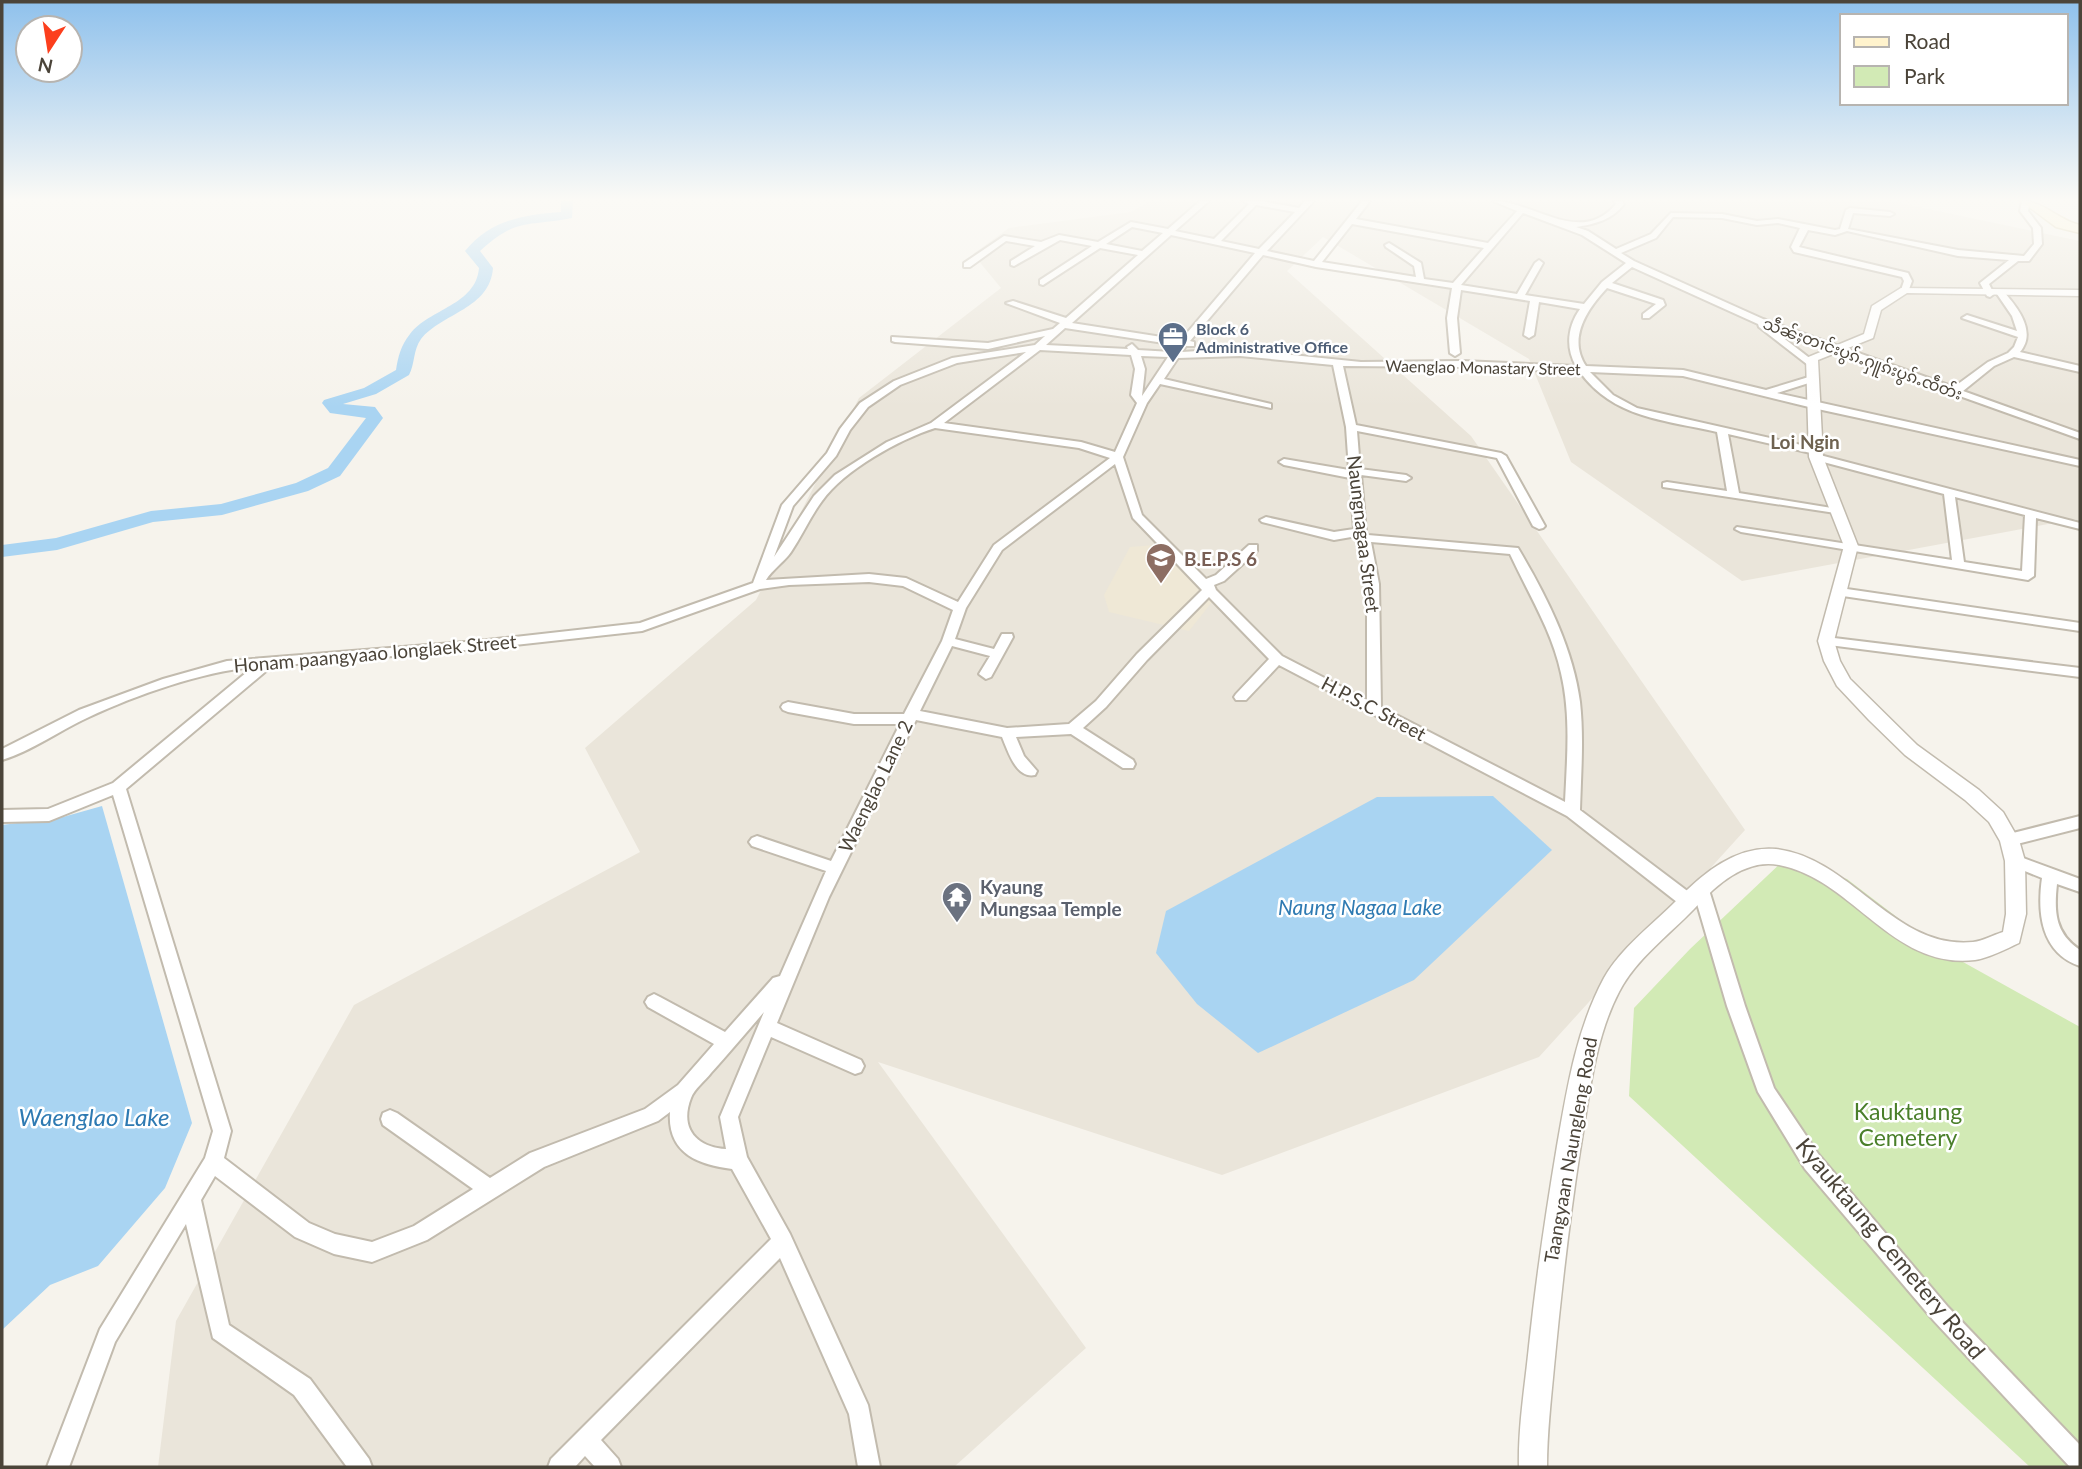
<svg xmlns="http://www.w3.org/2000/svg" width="2082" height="1469" font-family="Lato,'Noto Sans Myanmar',sans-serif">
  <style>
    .residential { fill: #eae5da }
    .education { fill: #efe8d6 }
    .green { fill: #d2eab5 }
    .water { fill: #a9d4f2 }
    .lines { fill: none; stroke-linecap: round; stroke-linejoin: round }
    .river { fill: #a9d4f2; fill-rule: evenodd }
    .minor-casing { stroke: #c2bbae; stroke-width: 4 }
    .tertiary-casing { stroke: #c2bbae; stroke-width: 3 }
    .secondary-casing { stroke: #d6c79b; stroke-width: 3 }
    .minor { fill: #fff; fill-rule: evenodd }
    .tertiary { fill: #fff; fill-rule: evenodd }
    .secondary { fill: #fff3cd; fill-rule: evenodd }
    .labels { text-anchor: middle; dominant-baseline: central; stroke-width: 5; stroke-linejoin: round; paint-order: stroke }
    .far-service-label { font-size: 16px; font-weight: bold; fill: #4e5e75; stroke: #fff; text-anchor: start }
    .far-street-label { font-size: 16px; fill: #4b4439; stroke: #fff }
    .far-quarter-label { font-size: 19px; font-weight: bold; fill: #6e6250; stroke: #fff }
    .street-label { font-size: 19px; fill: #4b4439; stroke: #fff }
    .education-label { font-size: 19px; font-weight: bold; fill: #785e54; stroke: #fff; text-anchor: start }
    .worship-label { font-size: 19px; font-weight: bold; fill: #5b616d; stroke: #fff; text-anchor: start }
    .water-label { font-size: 21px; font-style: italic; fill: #2e7ab2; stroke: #fff }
    .near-park-label { font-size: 23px; fill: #4a7f2a; stroke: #fff }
    .near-street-label { font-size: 23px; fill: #4b4439; stroke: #fff }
    .near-water-label { font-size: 24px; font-style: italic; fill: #2e7ab2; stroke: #fff }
  </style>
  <rect width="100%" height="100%" fill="#f6f3ec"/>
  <!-- residential -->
  <polygon class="residential" points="1150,201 1890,201 2080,241 2080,523 2075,519 1742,581 1571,462 1529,359 1323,237 1287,271 1471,436 1745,830 1539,1057 1222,1175 878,1062 1086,1348 954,1467 158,1467 176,1321 354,1005 640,852 585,748 756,600 859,398 1001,288 973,254 1009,228 1131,212"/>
  <!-- education -->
  <polygon class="education" points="1167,544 1220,592 1189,631 1109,612 1104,595 1130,547"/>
  <!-- green -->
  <polygon class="green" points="1784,860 1847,879 1936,947 2080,1027 2080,1467 2030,1467 1629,1096 1634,1008 1690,949"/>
  <!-- water -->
  <g class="water">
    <polygon points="1493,796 1552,850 1414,980 1258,1053 1197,1004 1156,953 1166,911 1377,797"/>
    <polygon points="102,806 192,1123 165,1188 98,1266 50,1285 2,1330 2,825 63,817"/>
  </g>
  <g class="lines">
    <!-- river -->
    <path class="river" d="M561 201H573L572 218C527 227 517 217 480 251L493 268C490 309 442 313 421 339 413 350 415 364 409 375L376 394 343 404 375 407 383 418 340 476 308 491 222 515 153 522 57 550 2 557V545L56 538 151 511 221 504 296 483 328 468 366 418 330 413 322 403 324 400 364 388 396 370C398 357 401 345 410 334 429 309 476 305 479 268L465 251C491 220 522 215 561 212Z"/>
    <!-- minor casing -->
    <g class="minor-casing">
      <g id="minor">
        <path d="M1200 201H1209L1175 231 1214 239 1249 204 1243 201H1261L1299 208 1305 201H1314L1267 251 1314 261 1362 201H1370L1356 219 1488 243 1517 211 1493 201C1534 201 1580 247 1616 204L1614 201H1622L1624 204C1612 220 1595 224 1576 227L1588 231 1616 249 1651 234 1671 213 1722 214 1757 221 1778 219 1835 230 1840 229 1846 210 1850 208 1890 212 1894 214 1890 216 1853 213 1848 229 1958 250 2024 256 2034 244 2033 228 2020 211 2022 201H2030L2028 211 2041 228 2042 244 2029 261H2018L1989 284 1994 294 1990 297 1987 296 1980 283 2009 260 1958 256 1847 231 1835 235 1808 230 1799 247 1908 273 1912 281 1908 292 1901 290 1904 281 1902 277 1794 252 1791 247 1800 228 1778 223 1757 225 1722 218 1673 217 1656 238 1621 253 1634 261 1763 319 1954 387 1988 362 2008 353 2014 347 2018 337 1962 318 1967 315 2017 331 2012 316 1997 294 2004 292C2018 308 2037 332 2020 352L2080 366V372L2014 357 1994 366 1963 391 2080 433V439L1772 329 1816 363 1808 365 1759 327 1758 324 1632 267 1612 283 1663 300 1665 305 1649 318H1643V314L1656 304 1607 288C1588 308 1567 338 1586 366L1683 370 1766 390 1812 376 1817 379 1815 381 1777 393 2080 460V466L1813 408 1683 376 1590 372 1613 395 1637 408 1819 449 1820 451 1816 454 2080 523V529L2036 518 2034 576 2028 580 1741 532 1735 529 1737 527 1952 560 1944 494 1812 459 1811 457 1815 454 1728 434 1739 493 1838 509 1842 510V514L1663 487V483L1667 482 1727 491 1717 432C1665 420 1613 418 1580 372L1462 367 1343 366 1356 425 1501 453 1506 456 1545 526 1543 528 1539 529 1533 526 1497 458 1357 431 1360 469 1406 475 1411 478 1406 481 1361 475 1366 532 1368 535 1518 548C1546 595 1573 648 1580 702 1584 738 1581 774 1580 810L1694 896 1696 901 1694 906 1688 908 1682 906 1567 816 1279 665 1246 700H1236L1234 697 1236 694 1269 659 1209 597 1147 660 1106 707 1083 728 1133 760 1135 764 1133 768H1123L1071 734 1016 737 1024 756 1037 771 1035 775C1016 779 1008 751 1002 737L916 720 829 897 777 1023 861 1060 864 1066 861 1072 855 1074 771 1037 738 1117 747 1157 790 1234 868 1405 880 1467H858L849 1414 780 1258 601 1440 618 1459 621 1467H595L585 1456 575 1467H548L551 1459 771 1239 732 1169C698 1165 667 1153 670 1112L658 1121 544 1167 427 1240 372 1262 334 1254 295 1237 215 1176 201 1200 229 1325 310 1379 369 1459 372 1467H347L294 1395 213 1338 186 1224 115 1342 69 1467H47L100 1329 205 1158 213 1131 113 795 49 821 2 822V810L48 809 113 783 253 667C201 672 136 695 89 717 60 730 32 751 2 760V749L79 710 163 679 227 661 478 641 640 623 753 583 782 505 827 453 840 429 860 403 894 381 952 358 1035 345 1045 336 988 349 895 342 892 341V337L988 343 1053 329 1060 323 1006 303 1013 301 1066 318 1138 255 1100 248 1043 285 1040 284V280L1092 246 1060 240 1014 266 1011 265V261L1035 246 1006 241 970 267H964V263L1004 236 1041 242 1059 235 1098 242 1131 222 1168 229ZM1256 205 1295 212 1259 249 1221 241ZM1523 213 1582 235 1626 263 1602 282 1584 304 1525 295 1543 263 1539 260 1535 263 1517 294 1461 285ZM1352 224 1484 248 1453 283 1424 279 1421 263 1389 243 1385 245 1386 247 1414 266 1416 277 1322 262ZM1132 227 1163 233 1142 251 1106 244ZM1171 235 1255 253 1181 340 1072 323ZM1263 255 1316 267 1452 288 1447 318 1450 353 1455 356 1460 353 1457 318 1461 290 1530 301 1524 335 1529 338 1534 335 1539 302 1580 309C1568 326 1565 347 1576 366L1462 361 1361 362 1232 349 1182 352 1186 346H1194V342L1190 341ZM1065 328 1177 345 1172 352 1138 350 1132 344 1127 347 1128 349 1046 345ZM1040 350 1131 355 1135 369 1131 395 1137 403 1115 452 1081 442 944 423ZM1026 352 931 423 887 442 835 475 814 496 774 557 793 506 836 456 850 430 868 407 900 385 957 363ZM1141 356 1168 357 1142 396 1145 369ZM1240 356 1333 365 1346 427 1349 470 1284 459 1279 462 1284 465 1350 478 1354 529 1334 532 1266 517 1260 520 1262 522 1334 540 1357 536 1358 538 1367 584V700L1282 656 1216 590 1214 585 1224 581 1257 551V545H1249L1216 575 1206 579 1142 515 1123 457 1147 403 1160 384 1271 408V404L1164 379 1178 358ZM935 428 1079 448 1110 458 994 545 958 602 906 578 869 574 766 580C772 570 784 562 791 552 802 536 810 517 822 501 844 470 900 439 935 428ZM1115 464 1133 518 1202 590 1137 654 1096 701 1069 724 1007 728 920 711 952 646 990 656 979 674 986 679 991 677 1013 637 1012 634H1002L994 649 955 639 966 608 1002 550ZM1955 497 2025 515 2022 571 1964 562ZM1371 542 1510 554C1528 593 1552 631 1561 673 1571 715 1567 758 1565 802L1381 707 1379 584ZM869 582 903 586 953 610 942 641 904 714H854L788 702 783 704 781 707 783 710 788 712 854 724H900L831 861 757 836 752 838 749 842 752 846 826 871 780 976 773 978 725 1032 660 997 654 994 648 997 645 1002 648 1007 714 1044 678 1085 645 1109 530 1153 490 1178 397 1113 390 1110 383 1113 381 1119 383 1125 473 1189 414 1226 372 1242 335 1234 309 1223 224 1158 231 1131 126 789 272 666 478 649 642 631 760 589 789 585ZM764 1012 720 1117 726 1149C697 1147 679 1129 691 1098 694 1089 705 1081 711 1073 729 1053 746 1033 764 1012Z"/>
        <polygon points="1840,588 2080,623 2080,631 1836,595 1834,592 1836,589"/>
        <polygon points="1826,637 2080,668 2080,677 1821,644 1820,641"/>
        <polygon points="2080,816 2080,828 2009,846 2004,844 2001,840 2004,836 2009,834"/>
        <path d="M2015 855 2080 879V892L2057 884C2054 912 2055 933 2080 950V966C2041 953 2037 913 2042 878L2010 865 2007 861 2010 857Z"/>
        <polygon points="1701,884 1707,885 1709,890 1745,1006 1774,1088 1819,1155 1948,1307 2080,1445 2080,1467 2070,1467 1934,1321 1805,1169 1758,1092 1727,1006 1693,890 1695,885"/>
      </g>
    </g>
    <!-- tertiary casing -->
    <g class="tertiary-casing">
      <path id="tertiary" d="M1901 288 2080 290V296L1907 293 1881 310 1873 338 1818 360 1823 457 1858 546 1834 641 1840 661 1850 679 1917 745 1979 790 2003 812 2019 840 2025 861 2026 914 2019 943C2006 949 1989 958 1975 960 1892 970 1853 879 1779 865 1745 858 1715 886 1694 909 1669 935 1636 959 1619 992 1594 1040 1589 1098 1580 1151 1569 1222 1561 1294 1554 1367 1551 1400 1547 1433 1547 1467H1519C1518 1427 1525 1386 1529 1346 1536 1279 1546 1212 1557 1146 1567 1089 1576 1030 1604 978 1621 948 1652 925 1676 901 1702 874 1736 845 1776 849 1852 858 1894 950 1973 942 1983 941 1993 935 2003 932L2006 914 2005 861 2000 841 1989 822 1965 800 1905 755 1869 720 1837 686 1824 661 1818 641 1844 546 1809 457 1806 358 1864 334 1872 306Z"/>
    </g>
    <!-- secondary casing -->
    <g class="secondary-casing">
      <path id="secondary" d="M2021 201C2044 201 2058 220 2080 225V233L2056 227Z"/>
    </g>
    <!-- minor -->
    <use href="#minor" class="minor"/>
    <!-- tertiary -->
    <use href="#tertiary" class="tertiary"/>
    <!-- secondary -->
    <use href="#secondary" class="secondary"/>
  </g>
  <!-- sky -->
  <linearGradient id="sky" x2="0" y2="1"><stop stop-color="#8fc1ec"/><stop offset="0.49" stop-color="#fbfaf6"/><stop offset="1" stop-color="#fbfaf6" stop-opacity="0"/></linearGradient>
  <rect width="2082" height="407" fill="url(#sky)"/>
  <!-- icons -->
  <defs>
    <g id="office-pin" transform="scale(1.575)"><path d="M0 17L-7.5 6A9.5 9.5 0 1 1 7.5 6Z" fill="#5c6f8a" stroke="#fff"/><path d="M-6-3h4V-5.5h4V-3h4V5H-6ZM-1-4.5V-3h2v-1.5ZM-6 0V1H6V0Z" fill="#fff"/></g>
    <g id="school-pin" transform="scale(1.575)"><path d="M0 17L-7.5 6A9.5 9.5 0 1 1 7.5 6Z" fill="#8d6e63" stroke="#fff"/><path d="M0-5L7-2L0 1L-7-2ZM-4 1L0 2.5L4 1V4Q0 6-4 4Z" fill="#fff"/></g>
    <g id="temple-pin" transform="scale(1.575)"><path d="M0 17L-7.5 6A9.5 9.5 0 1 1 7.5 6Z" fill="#6b7280" stroke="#fff"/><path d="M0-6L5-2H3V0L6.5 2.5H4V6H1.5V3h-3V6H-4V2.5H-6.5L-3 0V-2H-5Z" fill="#fff"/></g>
  </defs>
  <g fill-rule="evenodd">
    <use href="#office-pin" x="1173" y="337"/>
    <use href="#school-pin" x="1161" y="558"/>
    <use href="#temple-pin" x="957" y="897"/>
  </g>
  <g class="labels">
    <!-- far-service labels -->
    <g class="far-service-label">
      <text x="1196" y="328">Block 6<tspan x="1196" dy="18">Administrative Office</tspan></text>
    </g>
    <!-- far-street labels -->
    <g class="far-street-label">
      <text transform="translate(1863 358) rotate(20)">သဵၼ်ႈတၢင်းပွၵ်ႉႁူၵ်းပွၵ်ႉၸဵတ်း</text>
      <text transform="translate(1483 367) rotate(1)">Waenglao Monastary Street</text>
    </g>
    <!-- far-quarter labels -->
    <g class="far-quarter-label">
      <text x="1805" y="441">Loi Ngin</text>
    </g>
    <!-- street labels -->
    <g class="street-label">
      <text transform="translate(1364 534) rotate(83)">Naungnagaa Street</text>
      <text transform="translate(375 653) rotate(-5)">Honam paangyaao longlaek Street</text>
      <text transform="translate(1374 708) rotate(28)">H.P.S.C Street</text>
      <text transform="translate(875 786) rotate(-64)">Waenglao Lane 2</text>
      <text transform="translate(1570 1150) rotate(-80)">Taangyaan Naungleng Road</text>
    </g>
    <!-- education labels -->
    <g class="education-label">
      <text x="1184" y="558">B.E.P.S 6</text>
    </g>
    <!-- worship labels -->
    <g class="worship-label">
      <text x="980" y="886">Kyaung<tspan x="980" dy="22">Mungsaa Temple</tspan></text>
    </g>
    <!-- water labels -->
    <g class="water-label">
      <text x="1360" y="906">Naung Nagaa Lake</text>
    </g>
    <!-- near-park labels -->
    <g class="near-park-label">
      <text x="1908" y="1111">Kauktaung<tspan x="1908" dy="26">Cemetery</tspan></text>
    </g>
    <!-- near-street labels -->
    <g class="near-street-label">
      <text transform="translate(1891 1248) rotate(50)">Kyauktaung Cemetery Road</text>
    </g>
    <!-- near-water labels -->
    <g class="near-water-label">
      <text x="94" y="1116">Waenglao Lake</text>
    </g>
  </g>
  <!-- border -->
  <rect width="2082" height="1469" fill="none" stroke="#4b4439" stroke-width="7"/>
  <!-- legend -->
  <rect x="1840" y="14" width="228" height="91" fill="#ffffff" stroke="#b7b4b0" stroke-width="2"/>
  <rect x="1854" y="37" width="35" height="10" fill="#fff3cd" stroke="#b7b4b0" stroke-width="2"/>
  <text x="1904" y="49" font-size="21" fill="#4b4439">Road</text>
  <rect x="1854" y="66" width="35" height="21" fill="#d2eab5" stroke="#b7b4b0" stroke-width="2"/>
  <text x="1904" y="84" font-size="21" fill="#4b4439">Park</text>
  <!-- north arrow -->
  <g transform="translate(49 49) rotate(192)"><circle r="33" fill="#ffffff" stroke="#b7b4b0" stroke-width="2"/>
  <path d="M0-5L12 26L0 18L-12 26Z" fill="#fc3f1d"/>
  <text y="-10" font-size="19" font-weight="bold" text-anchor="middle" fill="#4b4439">N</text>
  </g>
</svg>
